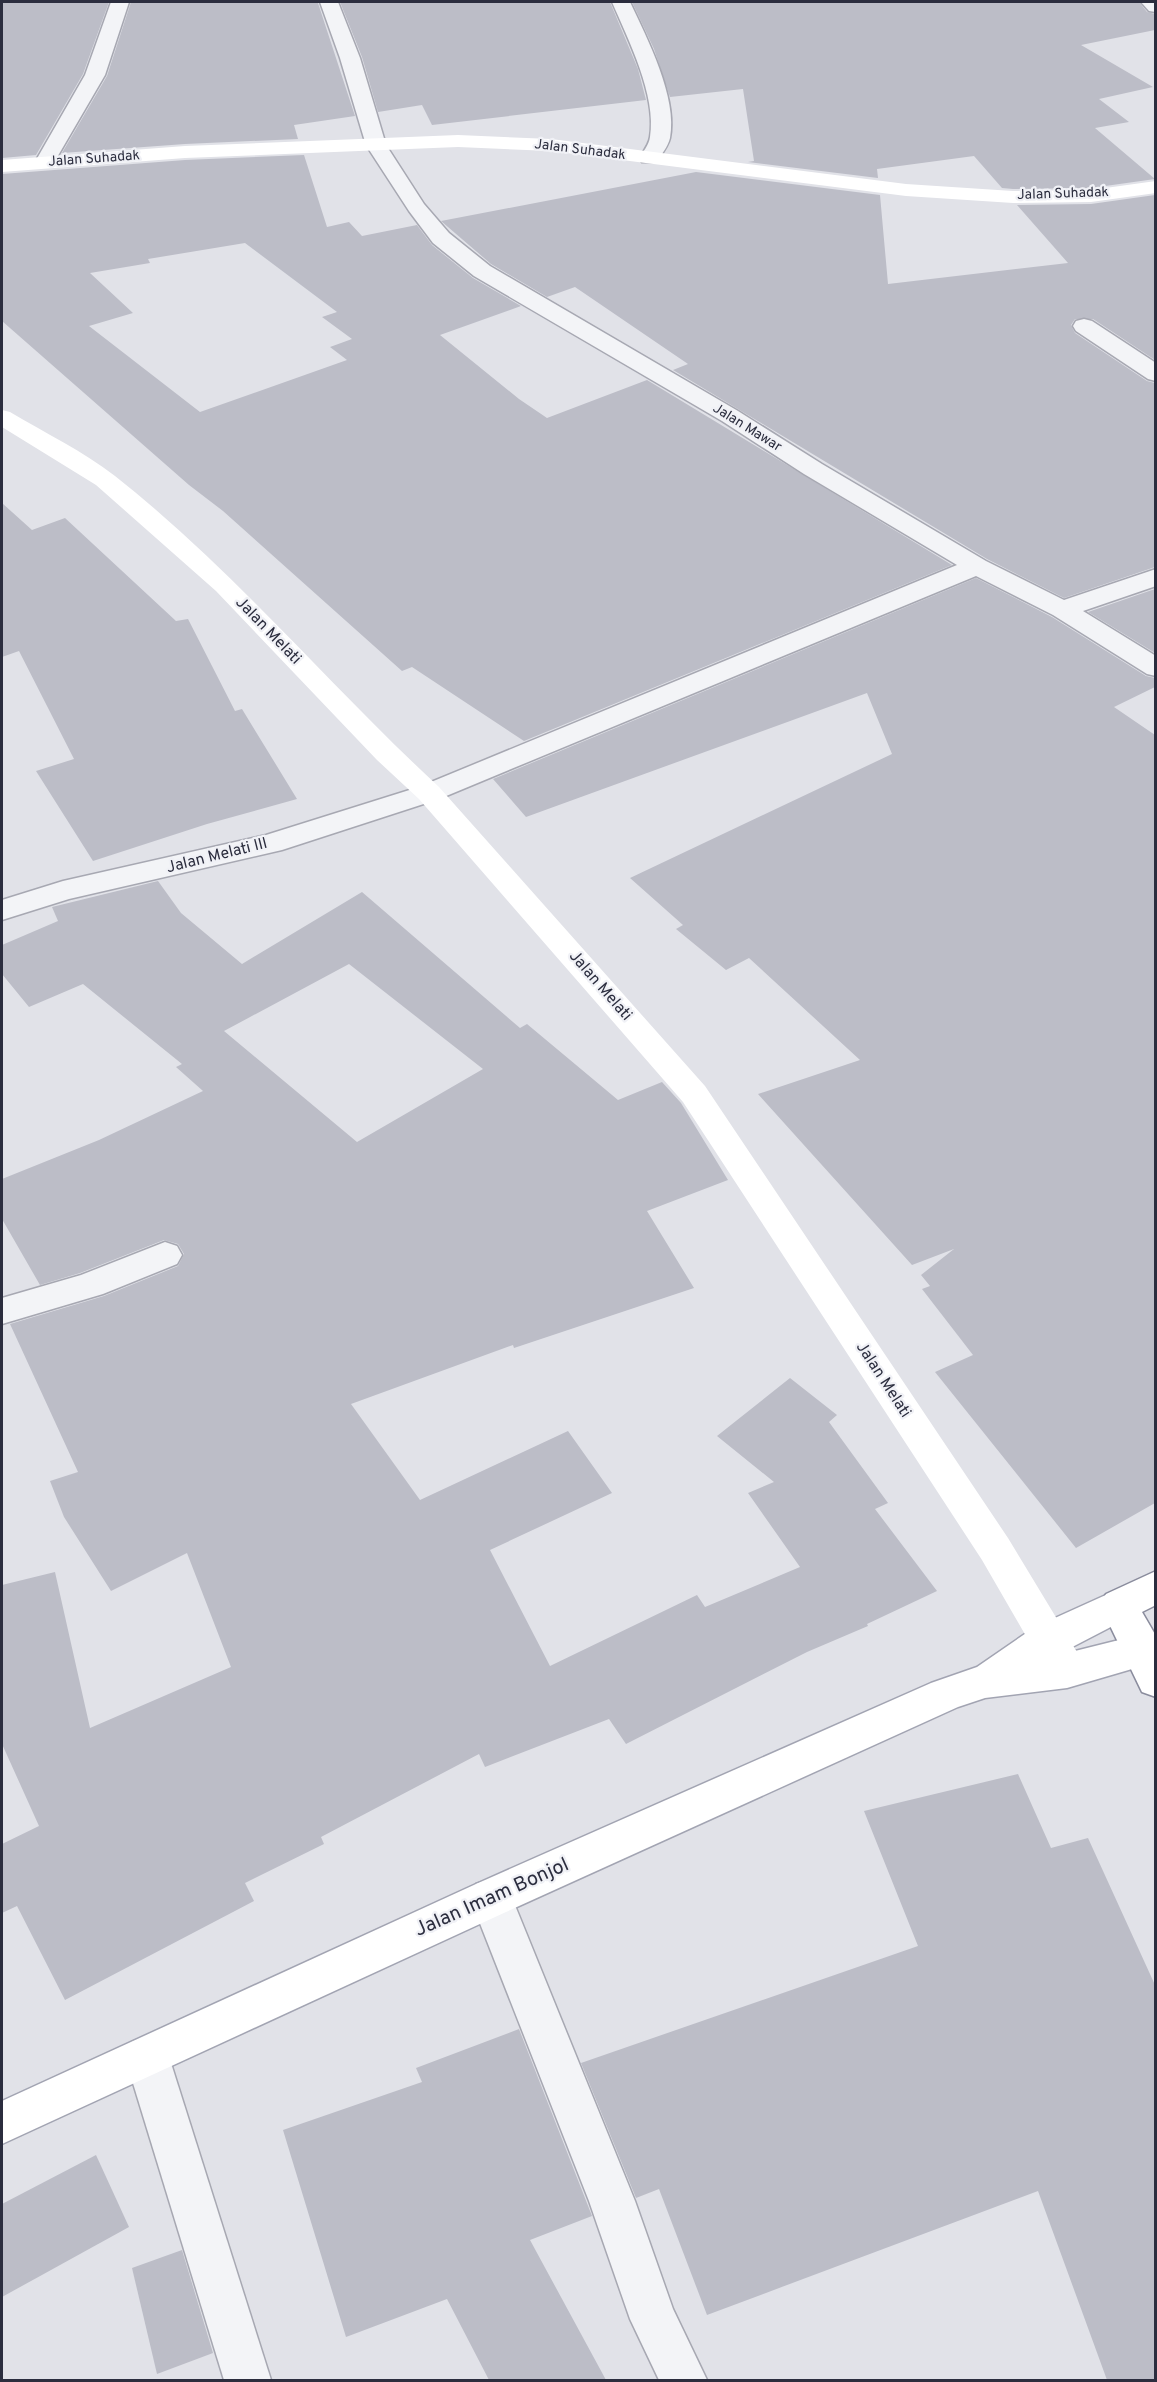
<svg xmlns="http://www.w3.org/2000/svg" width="1157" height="2382" font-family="Overpass,sans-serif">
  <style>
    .building { fill: #bcbdc7; fill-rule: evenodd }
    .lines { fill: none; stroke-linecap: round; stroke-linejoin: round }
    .street-casing { stroke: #a7a8b2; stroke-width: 3 }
    .primary-casing { stroke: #a2a4b2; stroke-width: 3 }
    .highway-casing { stroke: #8a8c9d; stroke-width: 3 }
    .street { fill: #f3f4f7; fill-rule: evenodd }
    .secondary { fill: #fff; fill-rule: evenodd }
    .primary { fill: #fff; fill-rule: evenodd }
    .highway { fill: #fff; fill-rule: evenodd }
    .labels { text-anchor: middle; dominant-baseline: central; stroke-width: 4.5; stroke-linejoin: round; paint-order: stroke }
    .far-street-label { font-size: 14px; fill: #2b2d3e; stroke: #f0f1f6 }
    .street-label { font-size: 16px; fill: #2b2d3e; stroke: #f0f1f6 }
    .near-street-label { font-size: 20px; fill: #2b2d3e; stroke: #f0f1f6 }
  </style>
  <rect width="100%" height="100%" fill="#e1e2e8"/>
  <!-- building -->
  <g class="building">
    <polygon points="2,2 109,2 83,74 36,155 2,158"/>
    <polygon points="131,2 318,3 355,116 294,125 298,139 185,144 62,153 107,76"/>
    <polygon points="340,2 610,2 638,69 646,100 432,125 422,105 378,112 362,57"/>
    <polygon points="632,2 1139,2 1147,12 1155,14 1155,30 1081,45 1153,87 1099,99 1129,122 1095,128 1155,179 1091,188 1013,189 1002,188 974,156 877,169 878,178 748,162 754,161 743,89 670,97 654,49"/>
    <path d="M304 155 327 227 349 222 362 236 417 225 432 245 473 278 521 306 440 335 519 399 547 418 647 380 952 565 524 741 412 667 402 671 223 511 189 485 2 321V174L185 160ZM245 243 337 312 322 317 352 339 330 347 347 360 200 412 89 326 133 313 90 273 150 263 148 259Z"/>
    <polygon points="696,172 880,195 888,284 1068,263 1017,205 1091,204 1155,195 1155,360 1093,319 1075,319 1071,325 1075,333 1147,381 1155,383 1155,567 1064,598 987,559 673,370 688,364 575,287 547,297 491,264 441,221"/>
    <polygon points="2,503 32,530 65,518 176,621 188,619 235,711 242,709 297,799 207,824 93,861 36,771 74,759 19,651 2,657"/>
    <polygon points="976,578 1052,617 1146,676 1155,678 1155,687 1114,707 1155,735 1155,1503 1076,1548 935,1372 973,1355 922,1289 930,1286 921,1275 954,1249 912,1265 758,1094 860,1060 749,958 726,970 676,929 683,925 630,878 892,754 867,693 526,817 493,779"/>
    <polygon points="1155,589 1155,653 1088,612"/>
    <path d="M158 881 181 913 242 964 362 892 520 1028 527 1024 618 1100 662 1082 681 1103 728 1180 647 1211 694 1288 514 1348 513 1345 351 1404 420 1500 568 1431 612 1493 490 1550 550 1666 697 1595 705 1607 800 1567 748 1493 774 1482 717 1436 790 1378 837 1415 829 1422 888 1503 875 1509 937 1591 867 1624 868 1626 807 1652 626 1744 609 1719 485 1767 479 1754 321 1837 324 1844 245 1883 254 1901 65 2000 17 1906 2 1913V1844L39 1826 2 1744V1585L55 1572 90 1728 231 1667 187 1553 111 1591 64 1517 50 1481 78 1472 10 1324 104 1296 178 1266 184 1254 178 1244 164 1240 80 1273 40 1285 2 1219V1179L99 1140 203 1091 176 1067 182 1064 83 984 29 1007 2 974V945L58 921 52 907ZM349 964 483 1069 357 1142 224 1031Z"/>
    <polygon points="1018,1774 1051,1848 1088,1838 1155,1985 1155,2380 1107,2380 1038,2191 707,2315 659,2189 636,2198 581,2063 918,1946 864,1811"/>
    <polygon points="519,2029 592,2216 530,2240 606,2380 489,2380 447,2299 346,2337 283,2130 422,2082 416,2068"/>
    <polygon points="96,2155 129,2227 2,2297 2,2204"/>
    <polygon points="182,2250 213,2353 157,2374 132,2268"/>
  </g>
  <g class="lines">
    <!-- street casing -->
    <g class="street-casing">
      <g id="street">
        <polygon points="111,2 129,2 105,75 52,166 38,166 35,162 85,75"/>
        <polygon points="320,2 338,2 360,58 386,145 424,204 449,233 490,266 738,411 822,464 986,561 1064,600 1156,569 1156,586 1083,611 1156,656 1156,676 1147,674 1053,615 976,576 439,799 282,850 69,899 2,920 2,900 63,881 266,835 419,787 957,565 804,474 722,421 474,276 433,243 409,211 366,145 340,58"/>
        <path d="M612 2H630C647 38 678 98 670 138 668 147 661 155 656 162H642L639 158C643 152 649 145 650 137 657 96 628 39 612 2Z"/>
        <polygon points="1141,2 1156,2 1156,12 1149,11"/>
        <polygon points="1084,319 1092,321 1156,363 1156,381 1148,379 1076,331 1073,326 1076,321"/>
        <polygon points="165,1242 177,1246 182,1255 177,1264 103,1294 2,1324 2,1298 81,1275"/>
        <polygon points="491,1879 506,1884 512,1898 635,2201 673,2309 707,2380 659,2380 630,2319 589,2201 470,1898 476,1884"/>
        <polygon points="147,2036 162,2042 169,2057 271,2380 224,2380 125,2057 132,2042"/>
      </g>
    </g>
    <!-- primary casing -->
    <g class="primary-casing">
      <polygon id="primary" points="1119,1589 1132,1594 1138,1605 1132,1616 1055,1656 1143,1634 1156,1638 1156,1662 1067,1688 985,1698 958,1707 506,1912 2,2144 2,2101 476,1884 931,1683 977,1667 1035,1627"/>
    </g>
    <!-- highway casing -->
    <g class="highway-casing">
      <polygon id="highway" points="1156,1571 1156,1605 1142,1612 1156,1636 1156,1697 1142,1692 1100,1605 1106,1594"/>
    </g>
    <!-- street -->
    <use href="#street" class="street"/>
    <!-- secondary -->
    <g class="secondary">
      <polygon points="458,135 551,139 906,184 1013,191 1091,190 1156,181 1156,193 1091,202 1013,203 906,196 551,151 458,147 185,158 2,172 2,160 185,146"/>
      <path d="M2 410 10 412C45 433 83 451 115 476 233 569 329 685 439 787L705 1086 1008 1538 1077 1652 1082 1664 1077 1676 1063 1681 1049 1676 982 1560 683 1102 419 799 377 760 216 591 96 485 2 427Z"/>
    </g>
    <!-- primary -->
    <use href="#primary" class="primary"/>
    <!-- highway -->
    <use href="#highway" class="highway"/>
  </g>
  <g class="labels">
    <!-- far-street labels -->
    <g class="far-street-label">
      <text transform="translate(580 150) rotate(7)">Jalan Suhadak</text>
      <text transform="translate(94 159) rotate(-4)">Jalan Suhadak</text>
      <text transform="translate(1063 194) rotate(-2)">Jalan Suhadak</text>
      <text transform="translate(747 428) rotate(32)">Jalan Mawar</text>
    </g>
    <!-- street labels -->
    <g class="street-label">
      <text transform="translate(268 631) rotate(46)">Jalan Melati</text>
      <text transform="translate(217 856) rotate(-14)">Jalan Melati III</text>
      <text transform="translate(600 986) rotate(49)">Jalan Melati</text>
      <text transform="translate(883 1380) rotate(57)">Jalan Melati</text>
    </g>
    <!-- near-street labels -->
    <g class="near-street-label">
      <text transform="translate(492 1898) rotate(-24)">Jalan Imam Bonjol</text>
    </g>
  </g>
  <!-- border -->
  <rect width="1157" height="2382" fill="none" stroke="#2b2d3e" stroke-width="6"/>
</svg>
